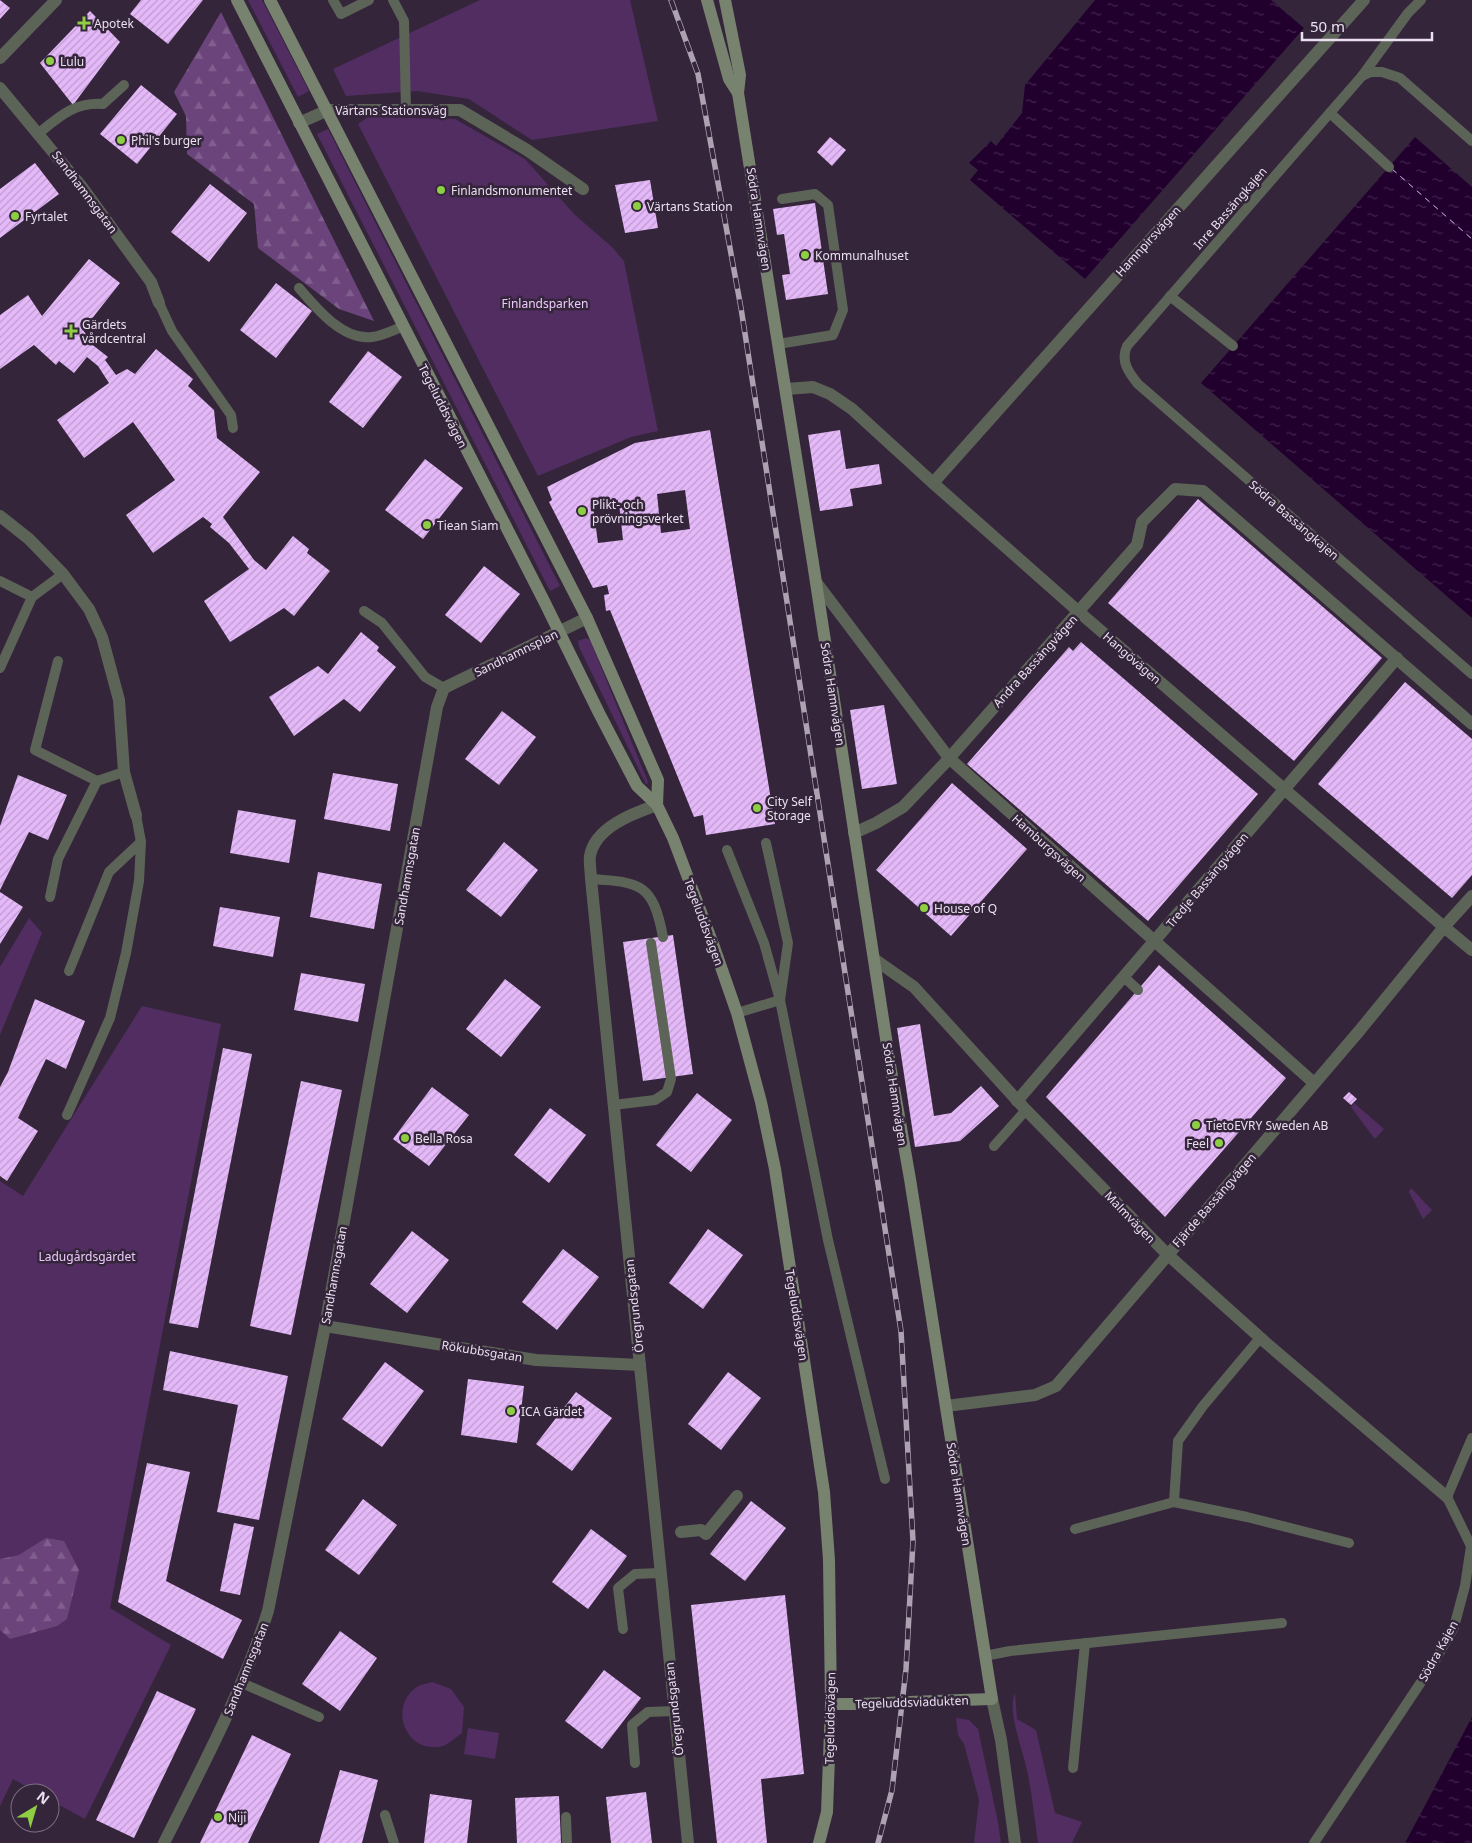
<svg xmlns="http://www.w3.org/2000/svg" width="1472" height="1843" font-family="'Noto Sans',sans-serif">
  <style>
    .green { fill: #512d61 }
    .forest { fill: url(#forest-firs) }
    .water { fill: url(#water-ripples) }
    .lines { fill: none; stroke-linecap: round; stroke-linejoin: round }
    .ferry { stroke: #e2b5f7; stroke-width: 1; stroke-dasharray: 6 5; stroke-linecap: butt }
    .building { fill: url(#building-hatch); fill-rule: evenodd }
    .service { stroke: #5c6357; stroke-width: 10 }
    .minor { stroke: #5c6357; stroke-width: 12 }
    .tertiary { stroke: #5c6357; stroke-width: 12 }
    .secondary { stroke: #77826f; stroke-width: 12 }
    .rail-casing { stroke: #ada1b2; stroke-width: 5.5 }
    .rail { stroke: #34253b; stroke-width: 4; stroke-dasharray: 11; stroke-linecap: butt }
    .secondary-bridge { stroke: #77826f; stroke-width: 12 }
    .poi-dot { fill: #8ece43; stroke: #34253b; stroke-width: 2 }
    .labels { text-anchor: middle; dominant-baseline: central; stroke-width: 5; stroke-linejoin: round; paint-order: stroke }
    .poi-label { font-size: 12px; fill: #eae0ef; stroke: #34253b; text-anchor: start }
    .street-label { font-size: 12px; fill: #eae0ef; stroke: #34253b }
    .park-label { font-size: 12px; fill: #eccafc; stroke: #34253b }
  </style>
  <defs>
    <pattern id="forest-firs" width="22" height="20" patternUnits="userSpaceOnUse" patternTransform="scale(1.25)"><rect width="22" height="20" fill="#6b447b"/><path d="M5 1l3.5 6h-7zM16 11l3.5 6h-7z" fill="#805f8e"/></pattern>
    <pattern id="water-ripples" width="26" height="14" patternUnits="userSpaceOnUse" patternTransform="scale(1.25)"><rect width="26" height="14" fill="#21002e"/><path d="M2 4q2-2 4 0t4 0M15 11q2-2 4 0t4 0" fill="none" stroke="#41254d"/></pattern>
    <pattern id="building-hatch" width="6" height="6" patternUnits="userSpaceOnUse" patternTransform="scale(1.25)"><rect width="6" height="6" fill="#e5b9f9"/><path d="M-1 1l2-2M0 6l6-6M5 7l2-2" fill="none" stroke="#bd9ccd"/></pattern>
  </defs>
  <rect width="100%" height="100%" fill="#34253b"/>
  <!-- green -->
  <g class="green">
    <polygon points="248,0 262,0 309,91 298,97"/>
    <polygon points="480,0 630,0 658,121 532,140 469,99 417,91 346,96 333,69"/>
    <polygon points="368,117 455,119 525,159 575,215 612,247 624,261 658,431 631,437 538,476 358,124"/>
    <polygon points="328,129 560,586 550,591 317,134"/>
    <polygon points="586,638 590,640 648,782 647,784 646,784 579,647 578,641"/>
    <polygon points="29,918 42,933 0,1035 0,967"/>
    <polygon points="142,1006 221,1024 110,1608 171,1645 85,1819 50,1800 50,1793 38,1793 13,1779 0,1806 0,1181 23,1196"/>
    <polygon points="1354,1103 1384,1129 1376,1138 1374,1138 1351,1107"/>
    <polygon points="1410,1189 1412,1189 1432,1210 1423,1219 1409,1192"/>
    <path d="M432 1682 451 1689 464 1707 462 1733C456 1737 449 1744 443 1746 409 1755 388 1712 414 1689 418 1685 426 1684 432 1682Z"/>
    <path d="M1015 1693 1017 1719 1036 1730 1055 1813 1082 1822 1072 1843H1038C1034 1817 1032 1791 1026 1766 1022 1747 1007 1711 1015 1693Z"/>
    <polygon points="956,1718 969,1720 978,1729 998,1822 1001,1843 974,1843 979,1800 964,1744 958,1735"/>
    <polygon points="468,1728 499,1733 495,1759 464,1754"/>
  </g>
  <!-- forest -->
  <g class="forest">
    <polygon points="221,12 374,321 339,309 258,248 254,204 187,154 186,116 174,92"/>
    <polygon points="46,1538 64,1541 79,1570 67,1619 57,1626 10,1639 0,1630 0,1559 19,1555"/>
  </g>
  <!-- water -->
  <g class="water">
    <polygon points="1095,0 1271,0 1304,28 1085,279 970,180 978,170 969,163 991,141 996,146 1022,113 1025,85"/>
    <polygon points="1415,137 1472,187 1472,618 1201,383"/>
    <polygon points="1472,1717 1472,1843 1405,1843"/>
  </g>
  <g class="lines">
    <!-- ferry -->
    <polyline class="ferry" points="1392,169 1472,239"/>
  </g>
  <!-- building -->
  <g class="building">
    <polygon points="0,0 10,8 0,19"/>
    <polygon points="141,0 203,0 168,44 130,14"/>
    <polygon points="90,11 120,42 73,105 40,63"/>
    <polygon points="141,85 177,114 137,164 100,134"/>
    <polygon points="830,137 846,150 832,166 817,152"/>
    <polygon points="35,163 59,194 0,238 0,189"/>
    <polygon points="650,180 658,228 625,233 615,185"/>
    <polygon points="210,184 247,213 209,262 171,232"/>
    <polygon points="815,203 828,294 786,300 782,275 790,274 784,234 777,235 773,209"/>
    <polygon points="89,259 120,283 83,330 94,346 108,357 105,360 116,375 127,369 135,374 156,349 193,379 188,386 214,410 217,438 260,472 223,517 254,560 266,570 293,536 309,549 307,553 330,571 294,616 284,608 230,642 204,601 249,569 229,543 210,527 212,524 203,517 153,553 126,515 175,480 133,422 84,458 57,420 109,383 98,366 87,357 74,373 59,361 56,365 34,345 0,369 0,315 28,295 42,316"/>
    <polygon points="276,283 312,311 276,358 240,330"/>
    <polygon points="368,351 402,377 363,428 329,402"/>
    <path d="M710 430 775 824 706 835 703 815 694 817 610 610 606 611 604 595 609 594 607 585 593 588 549 502 552 500 547 487 635 443ZM685 490 690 529 661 533 657 494ZM619 503 623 540 598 543 593 506Z"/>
    <polygon points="840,430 846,469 879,464 882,484 850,489 853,506 820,511 808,435"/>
    <polygon points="425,459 463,488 423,539 385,510"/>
    <polygon points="1198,499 1382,658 1294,761 1108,603"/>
    <polygon points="484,566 520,594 481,643 445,615"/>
    <polygon points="361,632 379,647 377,651 396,667 360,712 344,699 294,736 269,697 318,666 328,674"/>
    <polygon points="1081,642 1258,794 1148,921 967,764 1069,647 1073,651"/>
    <polygon points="1405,682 1472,739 1472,875 1452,898 1318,784"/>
    <polygon points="884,705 897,784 862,789 850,710"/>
    <polygon points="502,711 536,737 499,785 465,759"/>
    <polygon points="333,773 398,784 390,831 324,819"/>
    <polygon points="18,775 67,795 48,840 29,832 0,890 0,826"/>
    <polygon points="952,783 1027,849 951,936 876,870"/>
    <polygon points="238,810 296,820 289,863 230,853"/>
    <polygon points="504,842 538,870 501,917 466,890"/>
    <polygon points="318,872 382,884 374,929 310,917"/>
    <polygon points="0,892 23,907 0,944"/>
    <polygon points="220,907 280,917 273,957 213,946"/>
    <polygon points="673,935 693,1074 643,1081 623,942"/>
    <polygon points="1159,965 1286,1078 1165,1217 1046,1097"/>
    <polygon points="301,973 365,984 358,1022 294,1010"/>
    <polygon points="505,979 541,1007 501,1057 466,1029"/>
    <polygon points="35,999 85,1021 66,1069 46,1059 18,1118 38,1131 7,1181 0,1176 0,1087 8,1072"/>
    <polygon points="920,1024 934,1116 951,1113 981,1086 999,1106 960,1141 915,1147 897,1028"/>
    <polygon points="223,1048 252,1054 198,1328 169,1323"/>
    <polygon points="301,1081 342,1090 291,1335 250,1326"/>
    <polygon points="432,1087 469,1115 429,1166 393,1139"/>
    <polygon points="1349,1092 1357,1099 1351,1105 1343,1098"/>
    <polygon points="697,1093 732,1120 691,1172 656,1145"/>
    <polygon points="550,1108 586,1135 549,1183 514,1155"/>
    <polygon points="708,1229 743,1255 703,1309 669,1283"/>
    <polygon points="412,1231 449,1260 407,1313 370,1284"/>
    <polygon points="563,1249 599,1277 557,1330 522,1302"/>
    <polygon points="170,1351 288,1376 259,1520 217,1512 238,1405 163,1390"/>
    <polygon points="385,1362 424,1391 382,1447 342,1419"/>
    <polygon points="728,1372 761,1398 721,1450 688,1424"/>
    <polygon points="468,1379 524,1386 517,1443 461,1435"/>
    <polygon points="576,1392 612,1418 572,1471 536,1444"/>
    <polygon points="147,1463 190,1472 166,1581 242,1620 223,1659 118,1602"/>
    <polygon points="363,1499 397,1525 359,1575 325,1550"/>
    <polygon points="751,1501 786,1528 745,1581 710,1554"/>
    <polygon points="234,1523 254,1527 240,1595 220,1591"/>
    <polygon points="591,1529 627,1556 588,1609 552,1582"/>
    <polygon points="785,1595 804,1774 761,1779 767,1843 717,1843 691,1605"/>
    <polygon points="340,1631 377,1658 340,1711 302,1684"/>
    <polygon points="604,1670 641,1698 602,1749 565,1721"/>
    <polygon points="157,1691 196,1709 134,1838 96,1820"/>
    <polygon points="252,1735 291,1754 248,1843 200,1843"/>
    <polygon points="340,1770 378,1780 362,1843 319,1843"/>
    <polygon points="646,1792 652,1843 611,1843 606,1797"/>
    <polygon points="430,1794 472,1800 467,1843 424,1843"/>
    <polygon points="559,1796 561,1843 517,1843 515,1798"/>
  </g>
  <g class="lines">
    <!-- service -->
    <g class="service">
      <polyline points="333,0 341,14 369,0"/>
      <polyline points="393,0 404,21 406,110"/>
      <path d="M1421 0 1408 13 1362 76 1127 346C1120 361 1129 373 1138 384L1472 674"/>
      <polyline points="1362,76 1371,72 1382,72 1400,78 1472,141"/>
      <polyline points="1330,113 1389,167"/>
      <path d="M39 133C60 116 75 102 103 104L124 85"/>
      <path d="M299 288C316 308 343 341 372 337 382 336 393 330 402 327"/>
      <polyline points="1170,296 1233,346"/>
      <polyline points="159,303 172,331 231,415 233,428"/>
      <polyline points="778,344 833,335 843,310 828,205 815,194 782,199"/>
      <polyline points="0,581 32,597"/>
      <polyline points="364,611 382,623 425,677 444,688"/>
      <polyline points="58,661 35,750 97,781 124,772"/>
      <polyline points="0,668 32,597 63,574"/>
      <polyline points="766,843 788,943 780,1000 828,1240 885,1479"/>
      <polyline points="727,850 764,943 780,1000 737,1013"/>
      <path d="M591 879C641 882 653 884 663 937"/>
      <polyline points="50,897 58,859 97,781"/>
      <polyline points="69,971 109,872 141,842"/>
      <polyline points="1124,977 1138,990"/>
      <polyline points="613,1105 655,1100 667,1092 671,1079 651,943"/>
      <polyline points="67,1115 110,1018 126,953 139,881 141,842 136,815"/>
      <polyline points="994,1146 1026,1110"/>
      <polyline points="1174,1502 1178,1441 1203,1406 1260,1338"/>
      <polyline points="1075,1529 1174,1502 1247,1517 1349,1543"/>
      <polyline points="623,1629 618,1588 635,1574 661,1573"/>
      <polyline points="985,1656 1010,1651 1282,1623"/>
      <polyline points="242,1683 319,1717"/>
      <polyline points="635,1763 632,1725 648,1712 674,1711"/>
      <polyline points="1073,1768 1085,1643"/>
      <polyline points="385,1815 394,1843"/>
      <polyline points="566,1817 567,1843"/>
      <polyline points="1314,1843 1433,1664 1454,1627 1465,1586 1471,1546 1447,1497 1472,1438"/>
    </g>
    <!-- minor -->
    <g class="minor">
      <polyline points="0,88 82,187 151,282 159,303"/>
      <polyline points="299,123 328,110 460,110 527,150 583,189"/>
      <polyline points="0,516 29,539 63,574 89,609 102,637 119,700 124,772 136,815"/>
      <polyline points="816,582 949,758 1314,1083"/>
      <path d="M657 805C634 813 595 827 590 856 589 863 591 872 591 879L688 1843"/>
      <polyline points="854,833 876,823 903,807 945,763 1137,545 1142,522 1175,489 1203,491 1472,724"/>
      <polyline points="1472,896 1444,927 1472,950"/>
      <polyline points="874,959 914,987 1026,1110 1167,1254 1265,1342 1447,1497"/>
      <polyline points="1017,1101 1397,658"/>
      <polyline points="325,1326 536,1360 640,1365"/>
      <polyline points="681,1532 701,1530 706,1534 737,1496"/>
      <path d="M164 1843C202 1767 242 1693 268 1611L325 1326 437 707 444 688 587 618"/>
    </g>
    <!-- tertiary -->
    <g class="tertiary">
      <polyline points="0,58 56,0"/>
      <polyline points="786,389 813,387 830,394 852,409 933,483 1079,612 1444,927 1360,1030 1056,1386 1035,1395 946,1406"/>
      <polyline points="933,483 1364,0"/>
      <polyline points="992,1699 1001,1740 1015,1843"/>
    </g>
    <!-- secondary -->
    <g class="secondary">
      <polyline points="237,0 545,603 599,713 637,786 657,805 673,838 713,944 737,1013 761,1102 775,1169 824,1492 829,1560 831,1704 827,1812 819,1843"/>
      <polyline points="270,0 587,618 658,780 657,805"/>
      <polyline points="707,0 729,79 738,93"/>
      <polyline points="725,0 740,75 738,93 813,563 891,1071 910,1179 992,1699 961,1700"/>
      <polyline points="831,1704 860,1704"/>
    </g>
    <!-- rail casing -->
    <g class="rail-casing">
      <polyline id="rail" points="671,0 698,74 741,308 901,1331 913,1541 906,1669 892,1790 878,1843"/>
    </g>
    <!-- rail -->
    <use href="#rail" class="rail"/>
    <!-- secondary-bridge -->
    <polyline class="secondary-bridge" points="860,1704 961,1700"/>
  </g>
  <!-- markers -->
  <g class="poi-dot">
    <path d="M81.5 15.5h5v5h5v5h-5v5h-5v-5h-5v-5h5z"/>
    <circle cx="50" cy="61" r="5"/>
    <circle cx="121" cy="140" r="5"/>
    <circle cx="441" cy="190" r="5"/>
    <circle cx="637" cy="206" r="5"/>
    <circle cx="15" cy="216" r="5"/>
    <circle cx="805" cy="255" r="5"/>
    <path d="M68.5 323.5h5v5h5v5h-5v5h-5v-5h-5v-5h5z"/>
    <circle cx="582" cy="511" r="5"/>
    <circle cx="427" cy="525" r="5"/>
    <circle cx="757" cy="808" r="5"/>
    <circle cx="924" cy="908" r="5"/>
    <circle cx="1196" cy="1125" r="5"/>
    <circle cx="405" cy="1138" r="5"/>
    <circle cx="1219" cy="1143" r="5"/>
    <circle cx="511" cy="1411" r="5"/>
    <circle cx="218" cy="1817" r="5"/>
  </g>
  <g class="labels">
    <!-- poi labels -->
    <g class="poi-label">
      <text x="94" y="23">Apotek</text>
      <text x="60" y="61">Lulu</text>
      <text x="131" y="140">Phil's burger</text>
      <text x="451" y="190">Finlandsmonumentet</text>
      <text x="647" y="206">Värtans Station</text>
      <text x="25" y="216">Fyrtalet</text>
      <text x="815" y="255">Kommunalhuset</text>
      <text x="82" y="324">Gärdets<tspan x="82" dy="14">vårdcentral</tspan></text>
      <text x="592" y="504">Plikt- och<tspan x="592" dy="14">prövningsverket</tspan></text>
      <text x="437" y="525">Tiean Siam</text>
      <text x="767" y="801">City Self<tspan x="767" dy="14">Storage</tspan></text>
      <text x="934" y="908">House of Q</text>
      <text x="1206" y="1125">TietoEVRY Sweden AB</text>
      <text x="415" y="1138">Bella Rosa</text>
      <text x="1209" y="1143" text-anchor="end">Feel</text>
      <text x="521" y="1411">ICA Gärdet</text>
      <text x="228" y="1817">Niji</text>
    </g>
    <!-- street labels -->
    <g class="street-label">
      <text x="391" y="110">Värtans Stationsväg</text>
      <text transform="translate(85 192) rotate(53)">Sandhamnsgatan</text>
      <text transform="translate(1230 208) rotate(-49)">Inre Bassängkajen</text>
      <text transform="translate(759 219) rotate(81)">Södra Hamnvägen</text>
      <text transform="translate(1148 241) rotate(-48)">Hamnpirsvägen</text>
      <text transform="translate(443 406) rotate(63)">Tegeluddsvägen</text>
      <text transform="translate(1294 520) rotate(41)">Södra Bassängkajen</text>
      <text transform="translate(516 653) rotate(-26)">Sandhamnsplan</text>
      <text transform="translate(1132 658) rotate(41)">Hangövägen</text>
      <text transform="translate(1035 661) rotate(-48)">Andra Bassängvägen</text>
      <text transform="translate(833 694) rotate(81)">Södra Hamnvägen</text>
      <text transform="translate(1049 848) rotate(42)">Hamburgsvägen</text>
      <text transform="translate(407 876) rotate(-80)">Sandhamnsgatan</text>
      <text transform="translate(1207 880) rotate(-50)">Tredje Bassängvägen</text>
      <text transform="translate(704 922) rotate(70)">Tegeluddsvägen</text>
      <text transform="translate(895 1094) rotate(81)">Södra Hamnvägen</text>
      <text transform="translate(1214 1200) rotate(-49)">Fjärde Bassängvägen</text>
      <text transform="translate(1130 1217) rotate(46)">Malmvägen</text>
      <text transform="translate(334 1275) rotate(-80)">Sandhamnsgatan</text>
      <text transform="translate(634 1306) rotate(-96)">Öregrundsgatan</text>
      <text transform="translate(797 1315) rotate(81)">Tegeluddsvägen</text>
      <text transform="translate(482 1351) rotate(9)">Rökubbsgatan</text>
      <text transform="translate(959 1494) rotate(81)">Södra Hamnvägen</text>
      <text transform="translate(1438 1651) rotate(-61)">Södra Kajen</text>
      <text transform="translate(246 1669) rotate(-68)">Sandhamnsgatan</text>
      <text transform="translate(912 1702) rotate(-2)">Tegeluddsviadukten</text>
      <text transform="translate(674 1709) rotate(-96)">Öregrundsgatan</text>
      <text transform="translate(830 1718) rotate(-89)">Tegeluddsvägen</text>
    </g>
    <!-- park labels -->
    <g class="park-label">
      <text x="545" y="303">Finlandsparken</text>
      <text x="87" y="1256">Ladugårdsgärdet</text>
    </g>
  </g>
  <!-- north arrow -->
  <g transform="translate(35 1808) rotate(38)"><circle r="24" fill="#34253b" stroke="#7d7083"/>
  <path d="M0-4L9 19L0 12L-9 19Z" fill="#8ece43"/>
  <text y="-8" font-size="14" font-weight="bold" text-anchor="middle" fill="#eae0ef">N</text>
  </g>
  <!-- scale -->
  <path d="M1302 32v8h130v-8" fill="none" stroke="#eae0ef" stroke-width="2.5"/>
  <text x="1310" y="32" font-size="15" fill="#eae0ef" stroke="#34253b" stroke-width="4" paint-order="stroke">50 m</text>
</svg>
